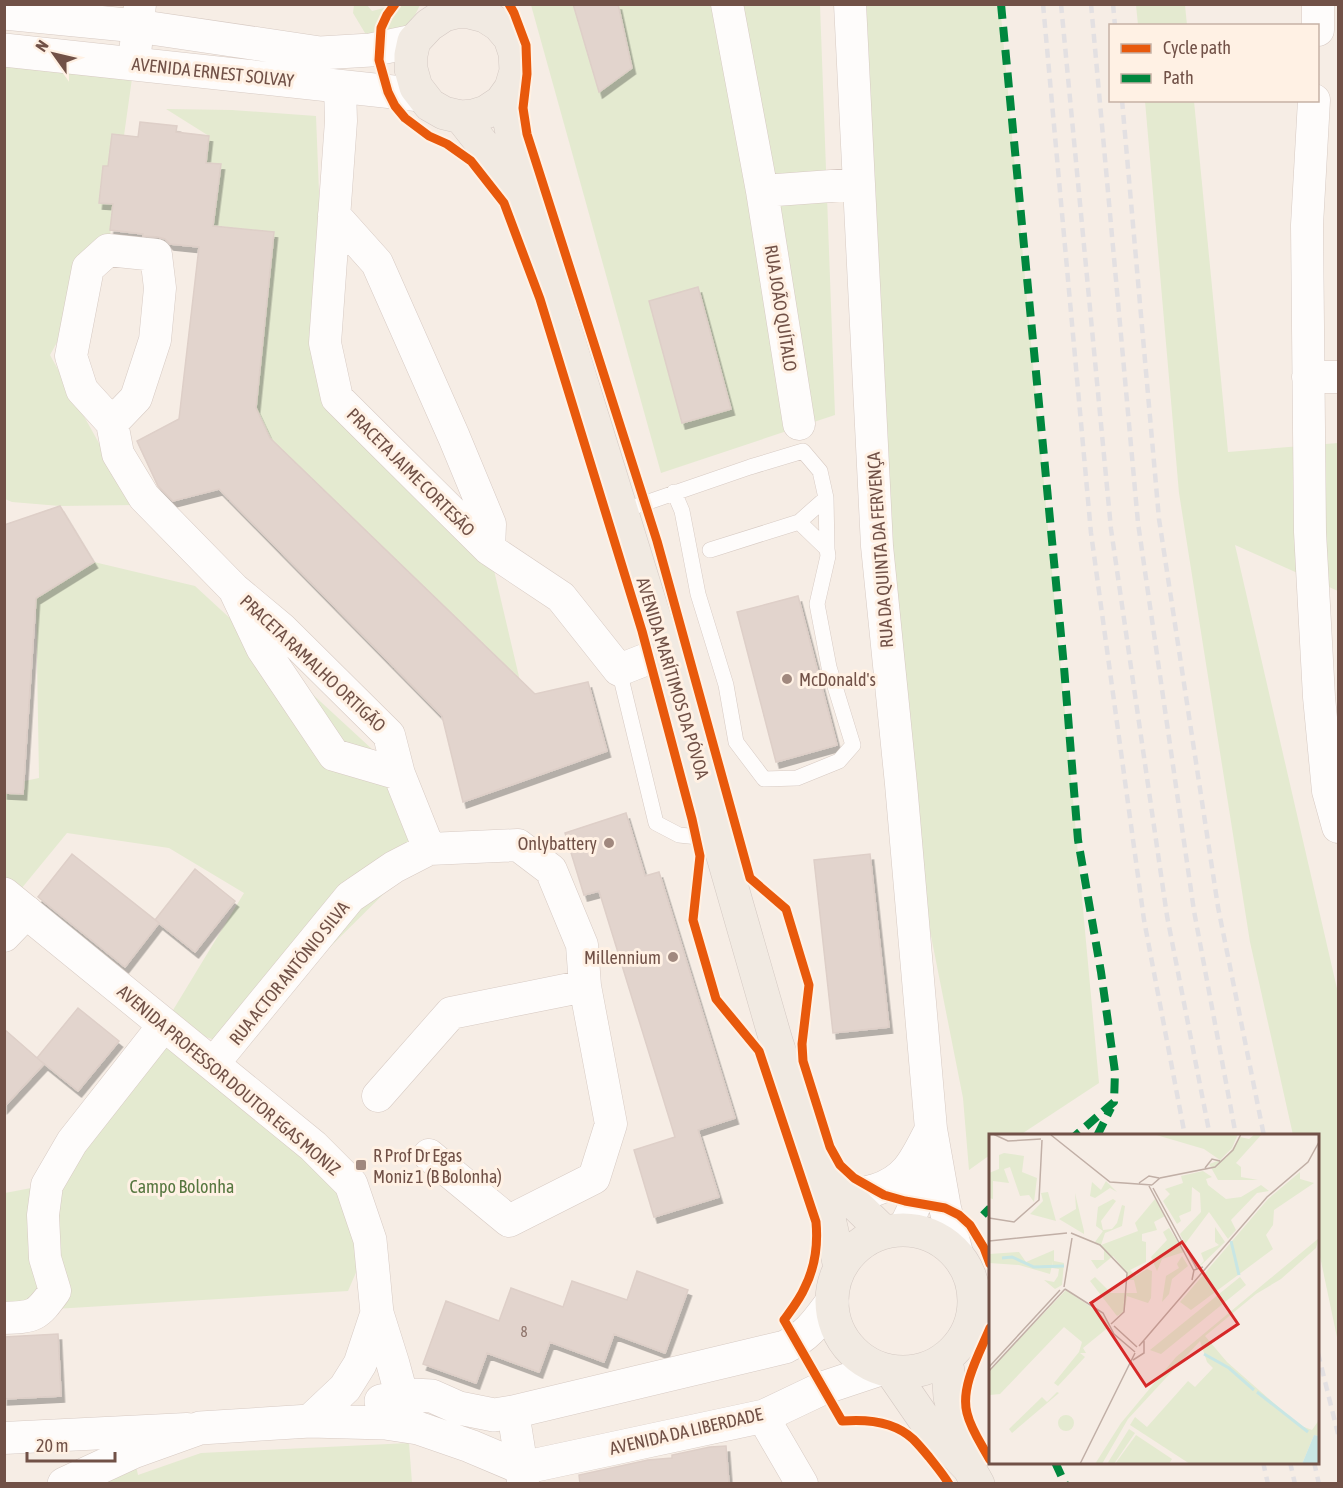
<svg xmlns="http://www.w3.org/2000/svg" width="1343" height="1488" viewBox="0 0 1343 1488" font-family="'Asap Condensed',sans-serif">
<defs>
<filter id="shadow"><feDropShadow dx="3.5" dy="6" stdDeviation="0" flood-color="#0004"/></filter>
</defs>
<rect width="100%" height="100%" fill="#f6ede5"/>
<path fill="#e4ead0" d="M354 5H367L372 11 396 5H420L415 15 396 37 368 38 353 13Z
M531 5H820L835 415 661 473Z
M850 5H1000L1099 1083 1020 1135 990 1136V1155L969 1170 963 1098 901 784Z
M1136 5H1185L1187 25H1138Z
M4 50 134 64 108 250 50 355 110 463 136 505 60 506 12 502 5 499Z
M1145 101H1194L1228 452 1338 443V591L1235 545 1338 993V1342L1318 1247V1136L1293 1135 1250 942 1179 493Z
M166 109 232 110 316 116 325 343 336 398 489 549 520 681 270 438 256 408 274 232 208 225 216 199 221 165 206 163 209 136Z
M94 562 195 586 399 774 429 849 231 1045 167 1025 313 1146 370 1240 348 1291 5 1312V1193L47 1185 164 1025 244 893 169 848 67 833 12 900 5 896V785L39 778 36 598Z
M409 1443 412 1483 64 1484 133 1452 138 1475 201 1453Z"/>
<path fill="#e2d4cd" stroke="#decfc8" stroke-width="1.5" filter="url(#shadow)" d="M573 4H618L632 68 599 92Z
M140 122 177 126 176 132 209 136 206 163 221 164 213 226 274 232 256 408 270 438 535 694 588 682 607 751 463 802 442 716 219 489 173 501 158 486 137 441 179 419 199 247 170 244 165 239 158 237 143 236V234L110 230 113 204 99 203 103 166H108L112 134 138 137Z
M698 287 731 409 682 423 649 301Z
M60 506 94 562 36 598 23 794 4 793V525Z
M798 596 837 745 776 762 737 612Z
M626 813 645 876 659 872 735 1118 698 1130 719 1197 654 1217 634 1150 675 1137 599 891 584 895 565 833Z
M72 854 159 923 125 967 38 897Z
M870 854 889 1027 833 1033 814 860Z
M195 869 235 901 195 952 155 920Z
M78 1008 119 1041 78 1091 37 1058Z
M4 1029 44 1064 4 1107Z
M637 1271 688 1290 665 1353 614 1334 604 1362 550 1342 539 1372 487 1353 476 1383 423 1364 446 1301 499 1321 511 1288 563 1307 572 1281 627 1300Z
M58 1334 61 1396 4 1399V1337Z
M726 1446 729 1484H580L579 1475 648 1460 672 1458V1455L710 1447Z"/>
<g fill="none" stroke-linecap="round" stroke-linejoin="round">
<g stroke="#d7cac3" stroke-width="16">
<path id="service" d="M674 492 682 511 698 594 726 685 736 742 764 779 797 778 839 761 853 745 829 667 817 604 828 556 827 549 799 522
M622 511 750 467 803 451 820 471 826 498 827 549
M710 550 799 522 826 498
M619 670 656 823 679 835 718 839"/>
</g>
<g stroke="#d7cac3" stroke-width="33">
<path id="minor" d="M727 4 762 191 799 424
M850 4 877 546 901 784 931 1129 945 1208 957 1253
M1318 30V4
M134 64 140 4
M1314 100 1307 225 1310 532 1319 697 1328 791 1338 827
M762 191 859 184
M334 215 377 263 454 437 490 524 489 549 337 398 325 343 341 121 340 87
M1308 377H1338
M112 423 82 390 71 356 88 268 108 250 156 255 160 288 155 340 136 398 112 423 118 454 144 497 234 589
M489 549 561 597 619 670 665 652
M399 774 334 755 262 648 234 589 282 629 389 735 399 774 429 849
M4 936 27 912
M213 1064 350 897 394 867 429 849 518 845 551 870 582 945 585 986 611 1124 594 1178 509 1221 429 1155
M378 1096 451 1013 585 986
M847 1196C856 1194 866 1193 875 1190 908 1180 916 1158 931 1129
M903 1229C918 1204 924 1180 928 1151
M4 1318C35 1317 37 1316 55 1291L45 1258 43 1215 47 1185 72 1142 164 1025
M513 1412 522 1468 523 1484
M764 1416 770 1429 802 1484
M4 1438 187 1429"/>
</g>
<g stroke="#d7cac3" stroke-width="34">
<path id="tertiary" d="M4 13 137 26 320 53 371 50 414 41
M4 50 421 95
M4 894 313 1146 351 1184 370 1240 377 1313 393 1364 402 1397 385 1423
M381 1401 412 1395 432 1396 459 1408 494 1415 513 1412 785 1347C809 1335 817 1322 832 1302
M310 1421 345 1388 360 1364 377 1313
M64 1484 133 1452 200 1428 310 1421 385 1423 418 1428 470 1446 522 1468 764 1416 823 1388 880 1369"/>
</g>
<g stroke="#d4c9c3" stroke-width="34">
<path id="primary" d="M511 88 501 102 486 112 473 116 461 117 444 113 430 105 416 87 411 69V55L414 41 429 25 444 15 456 12H469L485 16 499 25 510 38 515 53 516 71 511 88 508 112 524 196 665 652 711 805 718 839 776 1041 816 1161 840 1267
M461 117 521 193
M818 1162 847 1196 884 1232
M832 1301a71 71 0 1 1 142 0a71 71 0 1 1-142 0Z
M945 1358 948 1371 950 1397 968 1464
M891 1371 931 1429 969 1468 978 1484"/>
</g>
<use href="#service" stroke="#fefcfb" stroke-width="15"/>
<use href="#minor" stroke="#fefcfb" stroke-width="32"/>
<use href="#tertiary" stroke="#fefcfb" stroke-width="33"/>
<use href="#primary" stroke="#f1eae2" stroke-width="33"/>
<path stroke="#e3e0e2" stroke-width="4.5" stroke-dasharray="9 6" stroke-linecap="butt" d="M1043 4 1091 533 1144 920 1185 1136
M1061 4 1111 529 1167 916 1210 1136
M1091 4 1138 523 1194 911 1236 1136
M1113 4 1115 26
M1122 100 1159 519 1218 907 1264 1136
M1318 1353 1338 1434
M1263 1462 1268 1484
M1290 1462 1295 1484
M1314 1462 1319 1484"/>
<path stroke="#00873e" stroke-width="8" stroke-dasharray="15 8" stroke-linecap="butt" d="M1001 4 1064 667 1078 840 1101 972 1115 1072 1114 1102 1075 1136
M1097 1136 1111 1108
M983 1215 990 1208
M1055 1462 1065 1484"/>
<g stroke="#fff1e4" stroke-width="13">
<path id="cycleway" d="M395 4 387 15 381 28 379 60 388 92 395 106 405 118 429 136 447 144 471 161 504 203 540 299 642 631 692 819 700 856 693 920 716 999 759 1051 816 1222C818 1244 815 1267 805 1287 800 1299 792 1309 784 1320L842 1421C866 1419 894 1421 913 1439 919 1445 924 1451 929 1457 936 1466 943 1474 949 1484
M509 4 514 13 526 45 527 74 523 108 527 134 657 541 750 878 786 909 809 985 802 1044 803 1061 830 1147 840 1165 854 1178 875 1190 884 1195 905 1201 945 1208 959 1215 970 1225 984 1248 990 1264
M990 1328C980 1352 960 1387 967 1413 971 1430 982 1445 990 1460"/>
</g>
<use href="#cycleway" stroke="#e8590c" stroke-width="9"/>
</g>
<g fill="#a0887e" stroke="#fff1e4" stroke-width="2">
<circle cx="787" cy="679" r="6"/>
<circle cx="609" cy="843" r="6"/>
<circle cx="673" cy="957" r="6"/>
<rect x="355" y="1159" width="12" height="12" rx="3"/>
</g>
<g text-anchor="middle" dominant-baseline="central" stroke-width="6" stroke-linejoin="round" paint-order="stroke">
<g font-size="15" fill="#8f746b">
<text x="524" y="1331">8</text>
</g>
<g font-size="18" fill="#715147" stroke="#fff1e4">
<text transform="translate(213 72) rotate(6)">AVENIDA ERNEST SOLVAY</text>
<text transform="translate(781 308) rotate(81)">RUA JOÃO QUÍTALO</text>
<text transform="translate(411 472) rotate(45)">PRACETA JAIME CORTESÃO</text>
<text transform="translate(880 550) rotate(-94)">RUA DA QUINTA DA FERVENÇA</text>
<text transform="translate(313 663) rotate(43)">PRACETA RAMALHO ORTIGÃO</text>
<text transform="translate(673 678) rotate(73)">AVENIDA MARÍTIMOS DA PÓVOA</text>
<text transform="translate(289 973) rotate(-51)">RUA ACTOR ANTÓNIO SILVA</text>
<text transform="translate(229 1080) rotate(40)">AVENIDA PROFESSOR DOUTOR EGAS MONIZ</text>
<text transform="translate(686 1431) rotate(-13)">AVENIDA DA LIBERDADE</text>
</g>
<g font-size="18" fill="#715147" stroke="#fff1e4" text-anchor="start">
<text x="799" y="679">McDonald's</text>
<text x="597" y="843" text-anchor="end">Onlybattery</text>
<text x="661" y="957" text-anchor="end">Millennium</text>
<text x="373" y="1155">R Prof Dr Egas<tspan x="373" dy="21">Moniz 1 (B Bolonha)</tspan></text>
</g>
<g font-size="18" fill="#577740" stroke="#fff1e4">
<text x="182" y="1186">Campo Bolonha</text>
</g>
</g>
<g transform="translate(989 1134)">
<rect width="330" height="330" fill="#f6ede5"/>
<path d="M164 0H249L243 14 231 26 215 15ZM266 0H273L247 29 252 33V43L269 46H229L220 30 237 24 251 3 260 5ZM15 19 35 22 33 38 48 44 45 68 40 61 31 62 21 33 15 35 20 49 4 47V65L0 64V39L10 35V21ZM214 37 223 43 228 50 223 43 217 45 219 51 237 65 252 63 272 51 280 57 268 59 242 86 247 96 239 105 220 78 196 110 191 100 212 78 211 59 203 53 202 77 190 82 192 87 188 90 174 67 181 60 176 55 194 49 192 42ZM311 38V45L325 49 285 76 284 91 277 101 284 115 202 176 191 168 279 65ZM117 47 128 58 121 54 106 64 101 62 103 48 112 56ZM59 58 67 87 41 80 54 67 52 59ZM86 59 95 97V100L70 85 87 75ZM124 65 127 67 112 87 114 96 123 95 128 89 133 71 136 72 133 92 116 99 112 111 149 97 146 89 166 65 176 82 165 88 168 96 153 100V107L157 108V128L141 136 147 142 158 135 163 137 162 164 159 169 138 162 135 178 128 182 101 147 106 143 122 159H148L145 146H138V139L124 122 108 135 102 126H115V115L106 108 114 97 107 92 109 73ZM226 93 236 108 209 134 207 130 210 132 215 127 212 119 230 111 226 108ZM180 94 195 118 173 125 168 137 162 123 178 106 174 98ZM330 104 327 114 292 145 267 160 216 202 238 228 310 291 323 296 330 286V302L325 301 313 330H201L141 291 146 283 158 293 199 247 206 253 224 234 218 228 211 207 139 285 113 330H106L132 289 187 223ZM65 116V127L75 129 73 151 66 155 55 146 65 148 69 142 70 135 63 134 64 127 61 140 30 131 0 129V120L30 118 37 128ZM193 122 199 132 183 145 180 160 173 168 177 142 190 134 188 130ZM251 143 257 151 172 220 161 216ZM77 156 112 180 121 192 94 214 97 219H91L96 223 69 252 65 249 90 218 93 208 75 193 11 260 1 261 0 237ZM68 258 70 259 23 299 20 295 53 263 58 268ZM69 289a8 8 0 1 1 16 0a8 8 0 1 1-16 0ZM140 295 146 299 125 330H118ZM147 301 183 325 180 330H126Z" fill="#e4ead0"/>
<path d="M325 301 330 302V330H313Z" fill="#c8e6e4"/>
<path fill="none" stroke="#c8e6e4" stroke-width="3" d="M242 107 250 141M13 124 23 123 45 133 75 132M215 220 240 234 265 256M268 258 319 298"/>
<path fill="none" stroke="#c1afa6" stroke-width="1.5" d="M4 0 19 7 52 5M62 1 121 48 163 51M216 34 223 25 231 27M150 49 160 42 170 44M163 51 171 44 226 33 244 16 252 0M160 52 205 137M164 54 208 135M0 84 25 88 50 66 53 6M82 99 111 111 138 139 135 178 122 190M0 107 78 99M203 146 205 136 214 133M75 153 83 104M76 155 114 179 125 200 146 218M125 192 148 213M150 212 278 63 319 28 330 8M144 226 155 219V207M0 233 71 156M0 237 76 155M91 330 146 219"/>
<path fill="#d62828" fill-opacity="0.15" stroke="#d62828" stroke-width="3" d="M193 108 249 190 157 252 102 169Z"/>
<rect width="330" height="330" fill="none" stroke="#715147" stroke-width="3"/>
</g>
<rect width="1343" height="1488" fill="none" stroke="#715147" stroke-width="12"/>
<rect x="1109" y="24" width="210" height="78" fill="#fff1e4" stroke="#c6b1a5" stroke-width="1.5"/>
<rect x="1121" y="44" width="30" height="9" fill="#e8590c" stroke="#c6b1a5" stroke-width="1.5"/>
<text x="1163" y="54" font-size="18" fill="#715147">Cycle path</text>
<rect x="1121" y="74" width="30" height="9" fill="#00873e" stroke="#c6b1a5" stroke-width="1.5"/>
<text x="1163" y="84" font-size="18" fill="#715147">Path</text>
<g transform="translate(54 54) rotate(304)" stroke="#fff1e4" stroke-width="4.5" paint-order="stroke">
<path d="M0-4.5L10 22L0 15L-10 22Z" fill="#715147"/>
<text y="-9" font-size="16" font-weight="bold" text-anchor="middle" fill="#715147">N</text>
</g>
<path d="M27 1452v9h88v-9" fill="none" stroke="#715147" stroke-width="3"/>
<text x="36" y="1452" font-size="18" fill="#715147" stroke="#fff1e4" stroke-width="4.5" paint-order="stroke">20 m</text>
</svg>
